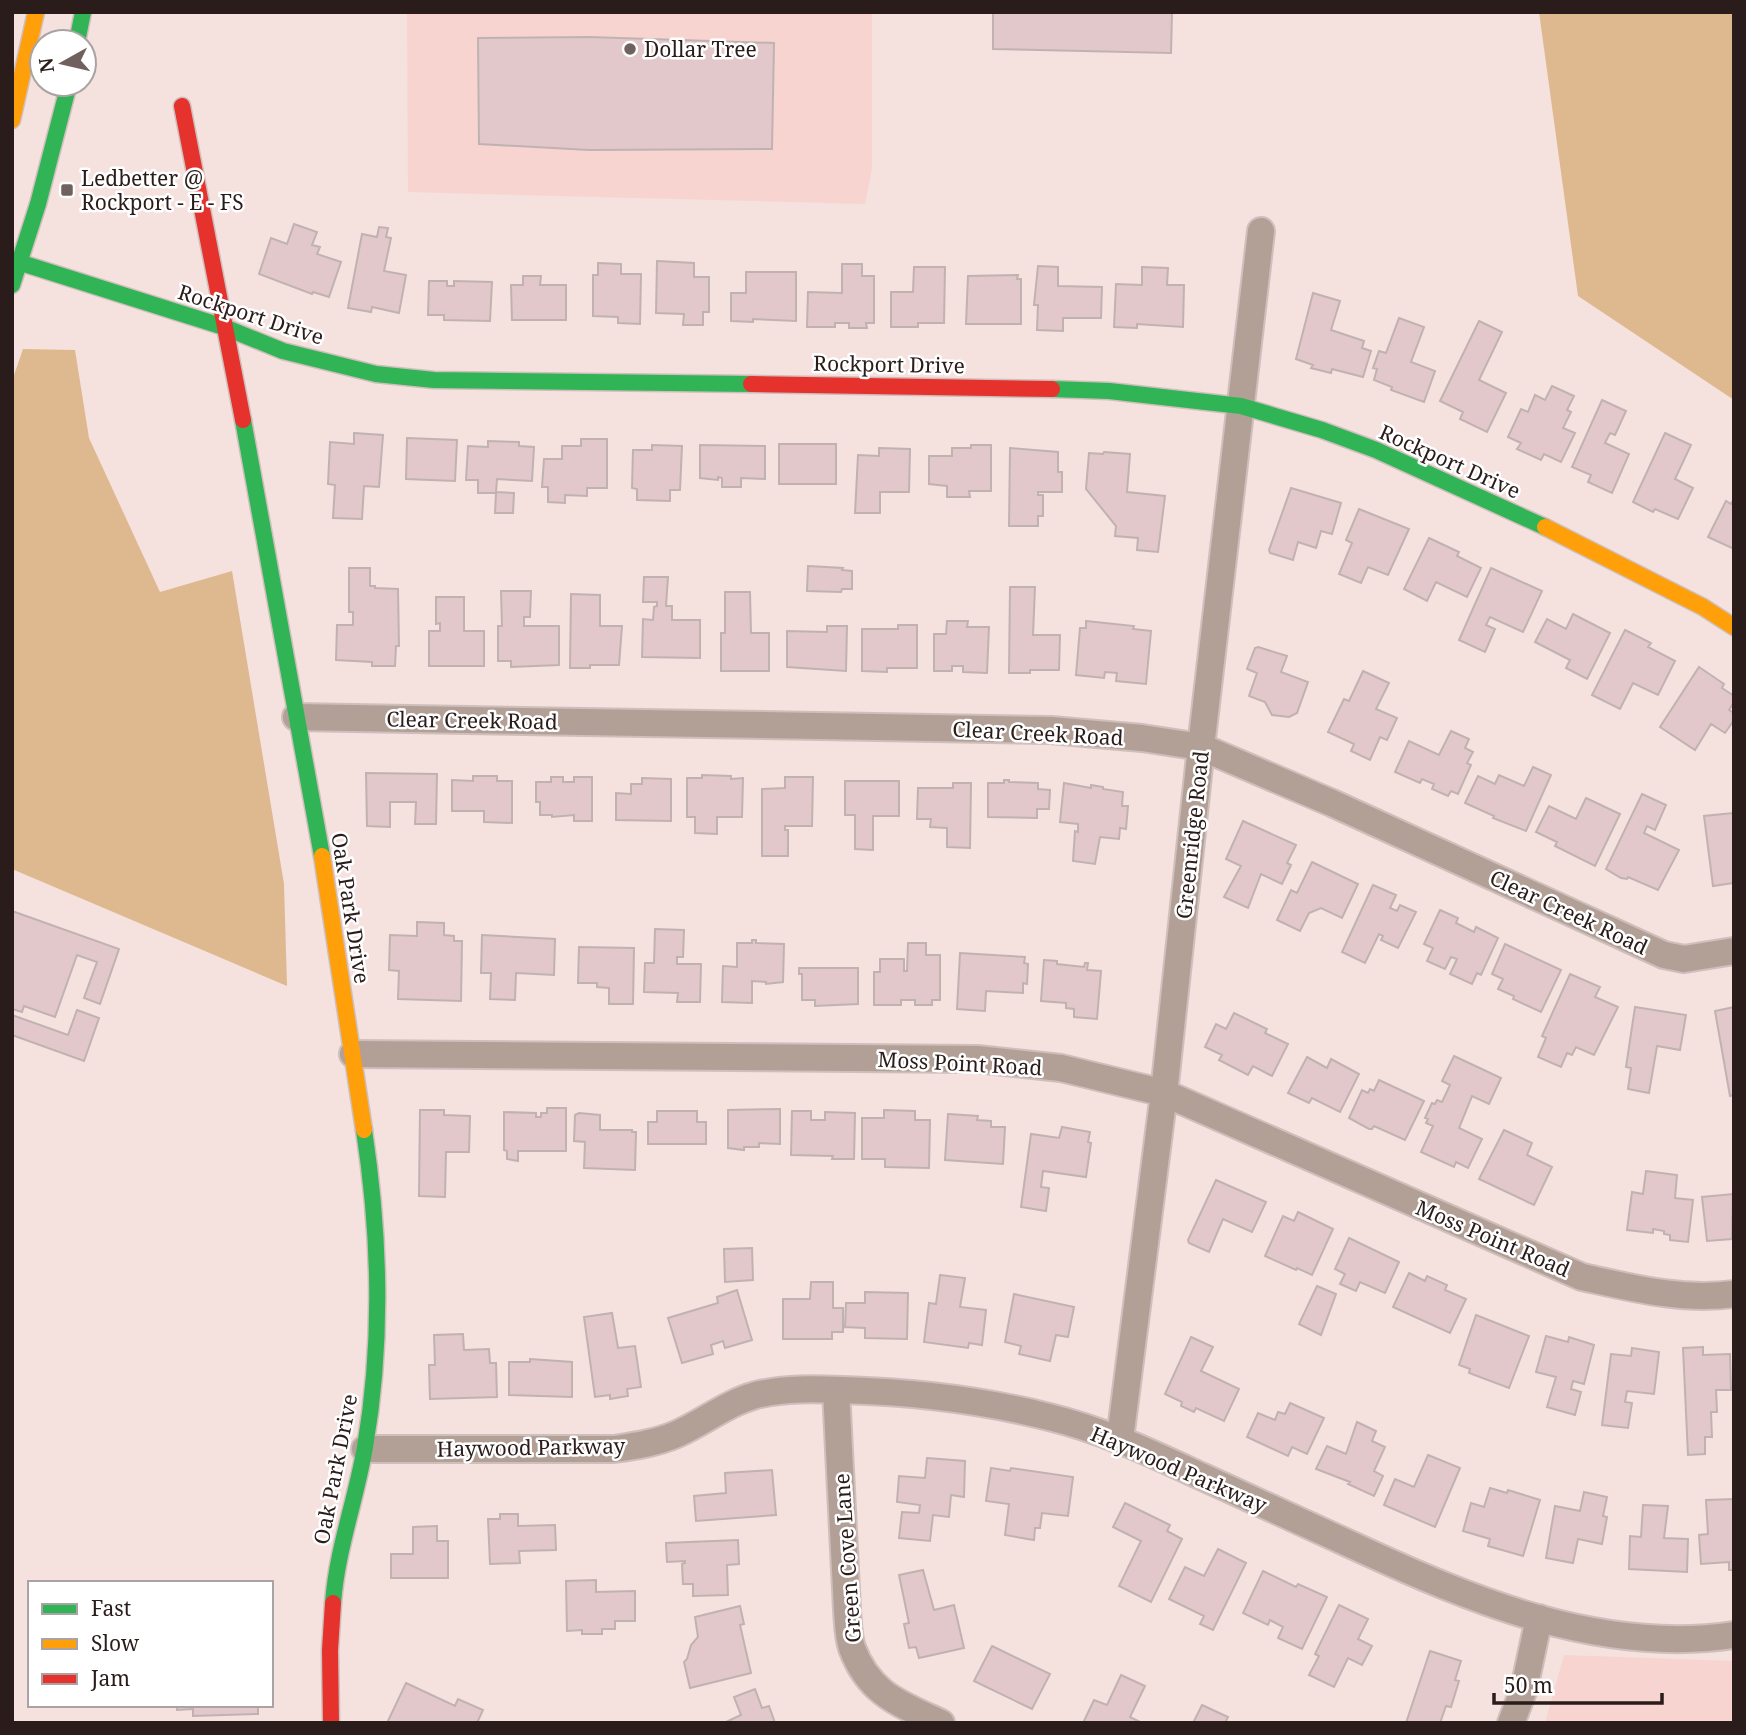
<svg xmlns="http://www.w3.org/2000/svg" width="1746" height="1735" viewBox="0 0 1746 1735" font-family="'Noto Serif',serif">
<rect width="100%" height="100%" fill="#f5e1de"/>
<path fill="#f7d4d0" d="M407 12H872V168L865 204 408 192Z
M1564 1655 1734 1661V1723H1545Z"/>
<path fill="#deb990" d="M1539 12H1734V400L1578 296Z
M23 349 75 350 89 438 160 592 232 571 284 884 287 986 12 869V381Z"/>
<path fill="#e2c8cb" stroke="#c1b2b2" stroke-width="2" d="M993 12H1172L1171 53 993 49Z
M589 37 774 43 772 149 589 150 479 144 478 38Z
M294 224 317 232 312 245 320 247 317 254 341 262 329 297 313 292 312 294 259 274 271 238 287 244Z
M379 227 388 228 386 237 391 238 384 271 406 275 399 313 372 307 371 312 348 308 362 234 377 237Z
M657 261 694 263V277H709V312H703V325H683L684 314 656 313Z
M598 263 621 264V274H641L640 324 618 323V317L593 316V275H598Z
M842 264H862V276H874V323H866L867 328H849V323H835V327H807L808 292 842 293Z
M1038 266 1058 267V286L1102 287 1101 318H1063V331L1037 330 1038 305H1034Z
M914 267H945L944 323H918V327H891V292H913Z
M1142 267 1168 268 1167 285H1184L1183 327 1137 324V328L1114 327 1116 284 1142 285Z
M746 272H796V321L753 319V322L731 321V293H746Z
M1018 275 1017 279H1021V324H966L968 276Z
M523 276H541L540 285H566V320H512L511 285H523Z
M429 281H447V286H454V281L492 282 490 321 444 320V315H428Z
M1313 293 1340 301 1331 330 1364 341 1362 348 1371 351 1363 377 1332 369 1331 373 1311 368 1313 365 1296 359Z
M1399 318 1424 327 1411 362 1435 371 1424 402 1391 390 1392 387 1374 380 1377 369 1373 368 1379 351 1386 353Z
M1479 321 1502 332 1479 380 1506 393 1487 432 1460 419 1463 412 1440 401Z
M1552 386 1574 396 1567 410 1571 412 1563 428 1575 433 1561 462 1544 454 1541 460 1517 449 1521 443 1508 437 1521 409 1528 412 1535 395 1545 400Z
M1602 400 1626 411 1615 435 1610 433 1605 443 1629 454 1612 493 1588 482 1591 475 1572 467Z
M354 433 383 435 379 487 364 486 362 519 333 518 335 485 328 484 330 442 354 444Z
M1665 433 1691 445 1675 479 1693 488 1678 519 1655 509 1653 512 1633 502Z
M407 438 457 440 455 481 406 479Z
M581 439H607V488H587V496L565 495V503L548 502V487H542L544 459H562V446H581Z
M488 441 519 442V446L534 447 532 481 497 479 496 492 514 493 513 513H495L496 493H478V480H466L468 446 488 447Z
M779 444H836V484H779Z
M652 445 682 446 680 490H670V501L637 500V489L632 488 633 450H652Z
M700 445 765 446V479L741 478V487H722V478L718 477V480L700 478Z
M971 445H991V491H969L970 497H947V486L929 484V456H952V448H971Z
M879 448 910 449 909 492H880V513H855L858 455 879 456Z
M1010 448 1058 452V472H1062V492H1038V495H1043V516H1038V526H1009Z
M1104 452 1130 454 1127 492 1165 496 1158 552 1137 550 1138 538 1115 536 1116 526 1086 489 1089 453 1103 454Z
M1291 488 1341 503 1332 534 1321 531 1316 548 1298 542 1293 560 1270 553 1269 550Z
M1734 499V549L1708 537 1726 501 1731 504Z
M1359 509 1409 529 1388 575 1368 567 1361 583 1339 574 1352 543 1346 540Z
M1429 538 1459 552 1457 556 1481 568 1467 597 1436 582 1427 601 1404 589Z
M808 566 843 568 842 570 852 571V589H842L841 592 807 591Z
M349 568H370V586H375V588L398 589 399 646H396L395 666H372V662L336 660 337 625H353V612H349Z
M1491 568 1542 591 1523 632 1490 617 1486 625 1495 629 1485 652 1459 640Z
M644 577H668L666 606H672V620H700V658L642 657 643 619 653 620 654 607 657 606V602H643Z
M1010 587H1035L1033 635H1060L1059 670H1030V673H1009Z
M501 591H531L530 617H524V626H559V665L511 667V661H498V626H502Z
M725 592H750L751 633H769V671H721V633H725Z
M571 594 600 595V626H622L619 665H590V668H570Z
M436 597H464V631H484V666H429V631H440V623L436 624Z
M1573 614 1610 633 1587 679 1566 668 1570 660 1535 642 1547 619 1566 629Z
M947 621H968L967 627H989L987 673 963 672V666H952V671H934V634H946Z
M1086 621 1134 626 1133 629 1151 631 1146 684 1116 681 1117 673 1105 672 1104 678 1076 675 1080 628H1086Z
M898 625H917V668H887V672L862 671V629H898Z
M827 626H847L846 671 787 667V631L827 632Z
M1625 630 1651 643 1648 647 1675 661 1658 695 1633 683 1620 709 1592 695Z
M1258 647 1287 656 1281 672 1308 682 1297 713 1289 717 1272 715 1265 702 1249 696 1257 673 1247 669 1255 648Z
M1699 667 1724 684 1722 688 1734 696V702L1729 710 1734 713V720L1725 733 1711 724 1695 750 1660 727Z
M1363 671 1389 683 1376 709 1397 718 1387 740 1380 737 1370 760 1351 751 1354 744 1328 732 1344 699 1349 701Z
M1451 731 1469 739 1465 748 1473 752 1467 763 1471 765 1458 794 1451 791 1448 796 1432 789 1434 784 1422 779 1420 783 1395 772 1409 741 1439 755Z
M1533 767 1551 775 1526 831 1493 818 1494 816 1465 803 1478 776 1495 784 1499 775 1524 786Z
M366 773 437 774 436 824H415L416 802H390V827L367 826Z
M702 775 731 776V779L743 778 742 817H717V834L695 833V817H687V778H702Z
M473 776H497V781H512V823L484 822V811H452V780L473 781Z
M551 777H563V782H574V777H592V821H574V815L552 817V815H540V802H536V782H551Z
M785 777H813L812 826H785V830H788V856H762V789L785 788Z
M642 778 671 779V821L616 820V793L631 794V784H642Z
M1004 780H1009V782L1038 783V789L1050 790 1049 809H1037V818L988 817V783H1004Z
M845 781H899V816H873V850L855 849V815H845Z
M953 783H971L970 848 947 847V828L930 827 931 819H917L918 788H953Z
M1064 783 1091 788V785L1103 787V789L1123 792 1122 806H1128L1126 829 1120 828 1119 839 1100 837 1095 864 1073 861 1075 831 1078 832V824L1060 822Z
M1642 794 1666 805 1655 830 1647 826 1644 833 1679 850 1658 890 1628 877 1627 879 1621 878 1606 869Z
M1586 798 1620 814 1595 866 1555 846 1557 842 1536 832 1549 806 1576 819Z
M1733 813 1734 883 1713 886 1704 816Z
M1243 821 1296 845 1287 863 1291 865 1282 884 1261 874 1248 908 1224 897 1241 866 1226 859Z
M1312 862 1358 884 1342 918 1321 908 1309 913 1300 931 1277 920 1291 890 1297 893Z
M1373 885 1396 895 1390 908 1397 911 1400 905 1416 912 1398 948 1381 940 1383 936 1379 934 1365 963 1342 952Z
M1440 910 1458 918 1456 923 1474 932 1476 927 1498 938 1481 975 1477 973 1472 984 1450 974 1457 959 1451 957 1445 969 1427 961 1433 948 1424 944Z
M12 911 119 949 100 1004 84 998 97 962 77 955 55 1017 24 1006 22 1012 12 1009Z
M417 922 444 923V935L454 936V941H462L461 1001 398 999 399 971 389 970 390 935 417 936Z
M655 929 684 930 683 957H677V964H701L700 1002H677L678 993 644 992 645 963H654Z
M482 935 555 939 554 975 516 973 515 1000 490 999 491 973H481Z
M752 940H756V943L784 944 783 982 766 984V982L752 981V1003L722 1002 723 966 737 967V943H752Z
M908 943H926V955H940V1000H932V1005H915V1000H901V1005H874V972H880V959H904V971H907Z
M1505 944 1561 970 1541 1012 1513 999 1514 996 1498 989 1503 979 1492 974Z
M579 947 634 948 633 1004H609V988L597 987V983H578Z
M960 953 1025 957 1024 963 1028 964 1027 984 1023 983V993L986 991 985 1011 957 1009Z
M1044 960 1057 961V964L1084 967 1085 963H1088L1087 970 1101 971 1097 1019 1074 1017V1009L1066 1008V1003L1041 1001Z
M799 968H858V1004L815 1006V1000H802V974H799Z
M1570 974 1600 987 1595 997 1618 1007 1594 1055 1576 1047 1572 1055 1567 1053 1561 1067 1538 1057 1546 1038 1542 1036Z
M1635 1007 1686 1015 1680 1050 1657 1046 1649 1093 1628 1089 1631 1068 1626 1067Z
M1734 1007V1095L1730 1096 1715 1011Z
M77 1010 99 1018 84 1061 12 1035V1015L68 1035Z
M1234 1013 1267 1029 1265 1033 1288 1044 1272 1076 1253 1066 1248 1075 1219 1060 1222 1055 1205 1047 1216 1024 1226 1029Z
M1454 1056 1501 1078 1489 1104 1472 1096 1459 1128 1482 1139 1468 1168 1456 1162 1454 1167 1421 1152 1433 1126 1426 1123 1428 1119 1425 1118 1432 1103 1435 1104 1437 1100 1442 1102 1450 1085 1442 1081Z
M1307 1057 1327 1068 1331 1059 1359 1074 1340 1112 1312 1098 1309 1103 1288 1093Z
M1379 1080 1424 1101 1405 1140 1374 1126 1372 1129H1369L1349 1118 1362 1090 1368 1093 1370 1089 1374 1091Z
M547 1108H566V1151H518V1161L507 1159V1151L504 1150V1112L536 1113V1117H541V1113H547Z
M780 1109V1144L759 1143V1147H744V1150L728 1148V1110Z
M420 1110H444V1115L470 1116 469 1152H446L445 1197 419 1196Z
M884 1110 915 1111V1120H930L929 1168 885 1167V1159H862V1118H884Z
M657 1111H697V1122H706V1144H648V1122H657Z
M792 1111H811V1120H825V1112L855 1113 854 1159H832L833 1156 791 1155Z
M579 1113 600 1115V1130H632V1132H636L635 1170 584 1168 585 1142 574 1141 575 1115Z
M948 1114 978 1116 977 1120 991 1121V1127H1005L1003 1164 945 1160Z
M1062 1127 1090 1132 1088 1142 1091 1143 1086 1177 1043 1171 1041 1187 1049 1188 1046 1211 1021 1207 1031 1134 1059 1138Z
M1504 1130 1532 1143 1527 1155 1552 1167 1534 1205 1479 1179Z
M1646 1171 1677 1175 1675 1198 1693 1200 1688 1242 1670 1240V1235L1664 1234V1231L1653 1229V1233L1627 1230 1632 1192 1643 1194Z
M1216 1180 1266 1202 1252 1232 1223 1219 1209 1252 1189 1243 1188 1240Z
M1733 1194 1732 1239 1707 1241 1702 1197Z
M1298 1212 1333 1229 1312 1275 1297 1268 1296 1270 1265 1256 1283 1216 1294 1221Z
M1349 1238 1399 1262 1385 1293 1360 1282 1356 1291 1340 1284 1345 1274 1335 1269Z
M752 1248 753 1280 725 1282 724 1249Z
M1409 1273 1425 1281 1427 1276 1447 1285 1445 1290 1466 1299 1450 1333 1393 1307Z
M940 1275 965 1278 960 1307 986 1310 982 1345 969 1343 968 1348 924 1342 929 1303 936 1304Z
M811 1282H833V1308H843V1332H832V1339H783V1299H810Z
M1317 1286 1336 1294 1321 1335 1299 1324Z
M737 1290 752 1340 725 1348 723 1341 711 1345 713 1354 682 1363 668 1318 718 1303 717 1297Z
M865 1292 908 1293 907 1339 865 1338V1328L845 1327 846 1303H865Z
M1014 1294 1074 1307 1068 1337 1056 1335 1050 1361 1019 1354 1021 1346 1005 1342Z
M612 1313 618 1348 635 1346 641 1387 627 1389 628 1396 610 1399V1395L595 1397 584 1317Z
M1476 1315 1529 1336 1509 1388 1469 1373 1470 1369 1459 1365Z
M463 1334 464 1350 489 1349 490 1363H496L497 1397 430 1399 429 1365H435L434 1335Z
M1546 1336 1568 1342 1569 1337 1594 1345 1584 1384 1573 1381 1571 1389 1581 1392 1575 1415 1547 1407 1556 1377 1536 1372Z
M1191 1337 1213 1347 1201 1371 1239 1389 1224 1421 1196 1408 1194 1412 1181 1406 1182 1402 1165 1394Z
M1703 1347V1355L1730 1354 1731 1390H1716L1717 1412H1711L1712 1437H1705V1454L1688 1455 1683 1348Z
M1632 1348 1659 1352 1654 1394 1627 1391 1625 1402 1632 1403 1628 1428 1602 1425 1611 1354 1631 1356Z
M530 1359 572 1362V1397L509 1395V1362H530Z
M1290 1403 1324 1418 1307 1454 1292 1447 1288 1456 1247 1437 1258 1413 1275 1420 1278 1412 1285 1414Z
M1357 1422 1376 1431 1372 1441 1385 1447 1374 1471 1383 1476 1374 1496 1348 1484 1350 1482 1316 1469 1327 1446 1346 1454Z
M1428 1455 1460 1468 1435 1527 1384 1505 1395 1479 1414 1487Z
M927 1458 965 1461 964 1497 951 1495 949 1517 933 1515 930 1541 899 1538 902 1512 919 1513 920 1505 897 1502 899 1476 925 1478Z
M991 1468 1010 1471 1011 1468 1073 1477 1068 1516 1042 1513 1040 1528H1035L1034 1540 1005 1535 1009 1504 986 1501Z
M772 1470 776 1515 696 1521 694 1496 726 1493 725 1473Z
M1490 1488 1507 1493 1508 1490 1540 1500 1523 1556 1488 1546 1490 1539 1463 1531 1471 1503 1484 1507Z
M1584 1492 1607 1497 1603 1516 1607 1517 1602 1544 1578 1539 1573 1563 1546 1558 1555 1506 1580 1511Z
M1734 1499V1570H1729V1562L1701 1564 1699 1535 1708 1534 1706 1500Z
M1125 1503 1170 1525 1167 1531 1182 1539 1151 1602 1119 1586 1141 1541 1113 1527Z
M1643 1505 1668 1506 1664 1538 1688 1539 1687 1572 1629 1569 1630 1536 1641 1537Z
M500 1514H518V1526L555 1525 556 1550 519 1551 520 1563 490 1564 488 1519H500Z
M437 1526V1541H448V1578H391V1554H413V1527Z
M738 1540 739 1564 727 1565 728 1595 693 1596V1584H683L682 1564 685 1563V1561L667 1562 666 1543Z
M1218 1549 1246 1563 1213 1630 1200 1624 1204 1616 1169 1599 1185 1567 1204 1576Z
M923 1570 934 1610 954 1605 964 1648 919 1658 916 1647 909 1648 904 1624 909 1623 899 1575Z
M1263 1571 1296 1587 1298 1584 1327 1597 1302 1649 1278 1638 1283 1627 1270 1620 1268 1625 1243 1613Z
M596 1580V1592L635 1591V1621H615V1629H602V1634H582V1630L567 1631 566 1581Z
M1339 1605 1368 1619 1358 1639 1372 1646 1362 1665 1348 1658 1334 1687 1309 1675 1319 1656 1315 1654Z
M740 1606 744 1624 740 1625 751 1673 690 1688 684 1662 687 1659 691 1645 698 1637 695 1617Z
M992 1646 1050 1674 1032 1709 974 1681Z
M1430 1651 1461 1661 1455 1680 1459 1681 1451 1707 1446 1706 1440 1723H1406Z
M1121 1675 1145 1686 1130 1717 1142 1723H1083L1094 1700 1107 1705Z
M406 1683 455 1706 458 1699 483 1710 477 1723H387Z
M755 1689 762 1708 769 1706 775 1723H724L741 1715 734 1697Z
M177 1705H258V1714L193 1716V1709L177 1710Z
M1202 1705 1228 1717 1225 1723H1193Z"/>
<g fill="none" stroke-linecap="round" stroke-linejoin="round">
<g stroke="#cfbfbc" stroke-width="30">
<path id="street" d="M296 717 1051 730 1142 738 1201 747 1332 803 1664 955 1684 959 1734 951
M353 1054 977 1059 1061 1068 1164 1093 1582 1277C1632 1288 1682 1301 1734 1294
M836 1390 847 1610C848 1622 848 1637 852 1648 869 1694 900 1704 941 1723
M1120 1439 1164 1093 1201 747 1261 231
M365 1449H614C635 1446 656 1443 677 1434 704 1422 727 1403 756 1395 785 1388 815 1389 844 1390 914 1392 982 1400 1049 1417 1103 1430 1153 1454 1203 1477 1253 1500 1303 1523 1354 1546 1471 1600 1601 1655 1734 1635
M1511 1723 1524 1689 1539 1618"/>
</g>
<g stroke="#cfbfbc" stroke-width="19">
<path id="fast" d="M77 42 83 12
M12 260 224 327 283 351 376 374 434 380 751 384
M12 285 38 204 69 84
M1052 389 1109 391 1241 406 1322 430 1376 450 1545 527
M243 420 322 856
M333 1603C337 1549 356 1500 365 1447 383 1342 380 1235 364 1130"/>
</g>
<g stroke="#cfbfbc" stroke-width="19">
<path id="slow" d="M12 120 36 12
M1545 527 1703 607 1734 627
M322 856 364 1130"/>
</g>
<g stroke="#cfbfbc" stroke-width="19">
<path id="jam" d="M182 106 243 420
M751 384 1052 389
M331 1723 330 1650 333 1603"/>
</g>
<use href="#street" stroke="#b2a097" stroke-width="26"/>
<use href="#fast" stroke="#30b455" stroke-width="16"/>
<use href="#slow" stroke="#ff9f0a" stroke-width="16"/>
<use href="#jam" stroke="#e5322d" stroke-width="16"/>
</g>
<g fill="#70615f" stroke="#fff" stroke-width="2.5">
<circle cx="630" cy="49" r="7"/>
<rect x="60" y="183" width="14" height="14" rx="3.5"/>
</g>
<g text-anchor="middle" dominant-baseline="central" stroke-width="5" stroke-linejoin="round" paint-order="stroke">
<g font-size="21" fill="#291c1a" stroke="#fff" text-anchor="start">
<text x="644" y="49">Dollar Tree</text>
<text x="81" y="178">Ledbetter @<tspan x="81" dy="24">Rockport - E - FS</tspan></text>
</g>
<g font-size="21" fill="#291c1a" stroke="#fff">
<text transform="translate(251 314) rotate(18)">Rockport Drive</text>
<text transform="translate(889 364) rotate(1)">Rockport Drive</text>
<text transform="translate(1450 461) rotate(24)">Rockport Drive</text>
<text transform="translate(472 720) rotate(1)">Clear Creek Road</text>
<text transform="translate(1038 733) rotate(3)">Clear Creek Road</text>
<text transform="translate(1192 835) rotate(-84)">Greenridge Road</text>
<text transform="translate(351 908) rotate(81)">Oak Park Drive</text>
<text transform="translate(1569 912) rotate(25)">Clear Creek Road</text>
<text transform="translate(960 1063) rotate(3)">Moss Point Road</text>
<text transform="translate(1493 1238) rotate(23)">Moss Point Road</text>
<text transform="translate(531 1447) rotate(-1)">Haywood Parkway</text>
<text transform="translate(335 1469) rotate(-79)">Oak Park Drive</text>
<text transform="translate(1179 1469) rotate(23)">Haywood Parkway</text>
<text transform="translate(847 1558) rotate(-94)">Green Cove Lane</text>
</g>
</g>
<rect width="1746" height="1735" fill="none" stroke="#291c1a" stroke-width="28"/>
<rect x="28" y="1581" width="245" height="126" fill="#ffffff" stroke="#a9a4a3" stroke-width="2"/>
<rect x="42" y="1604" width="35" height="10" fill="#30b455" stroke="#a9a4a3" stroke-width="2"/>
<text x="91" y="1616" font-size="21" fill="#291c1a">Fast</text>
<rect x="42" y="1639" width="35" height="10" fill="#ff9f0a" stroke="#a9a4a3" stroke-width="2"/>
<text x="91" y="1651" font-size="21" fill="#291c1a">Slow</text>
<rect x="42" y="1674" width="35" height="10" fill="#e5322d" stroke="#a9a4a3" stroke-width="2"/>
<text x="91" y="1686" font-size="21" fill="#291c1a">Jam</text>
<g transform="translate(63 63) rotate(262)"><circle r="33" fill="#ffffff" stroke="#a9a4a3" stroke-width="2"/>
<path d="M0-5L12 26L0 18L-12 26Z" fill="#70615f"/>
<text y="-10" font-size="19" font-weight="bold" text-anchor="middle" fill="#291c1a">N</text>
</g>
<path d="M1494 1693v10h168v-10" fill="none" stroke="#291c1a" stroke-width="3.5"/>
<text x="1504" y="1693" font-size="21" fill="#291c1a" stroke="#ffffff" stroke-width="5" paint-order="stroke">50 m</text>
</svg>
